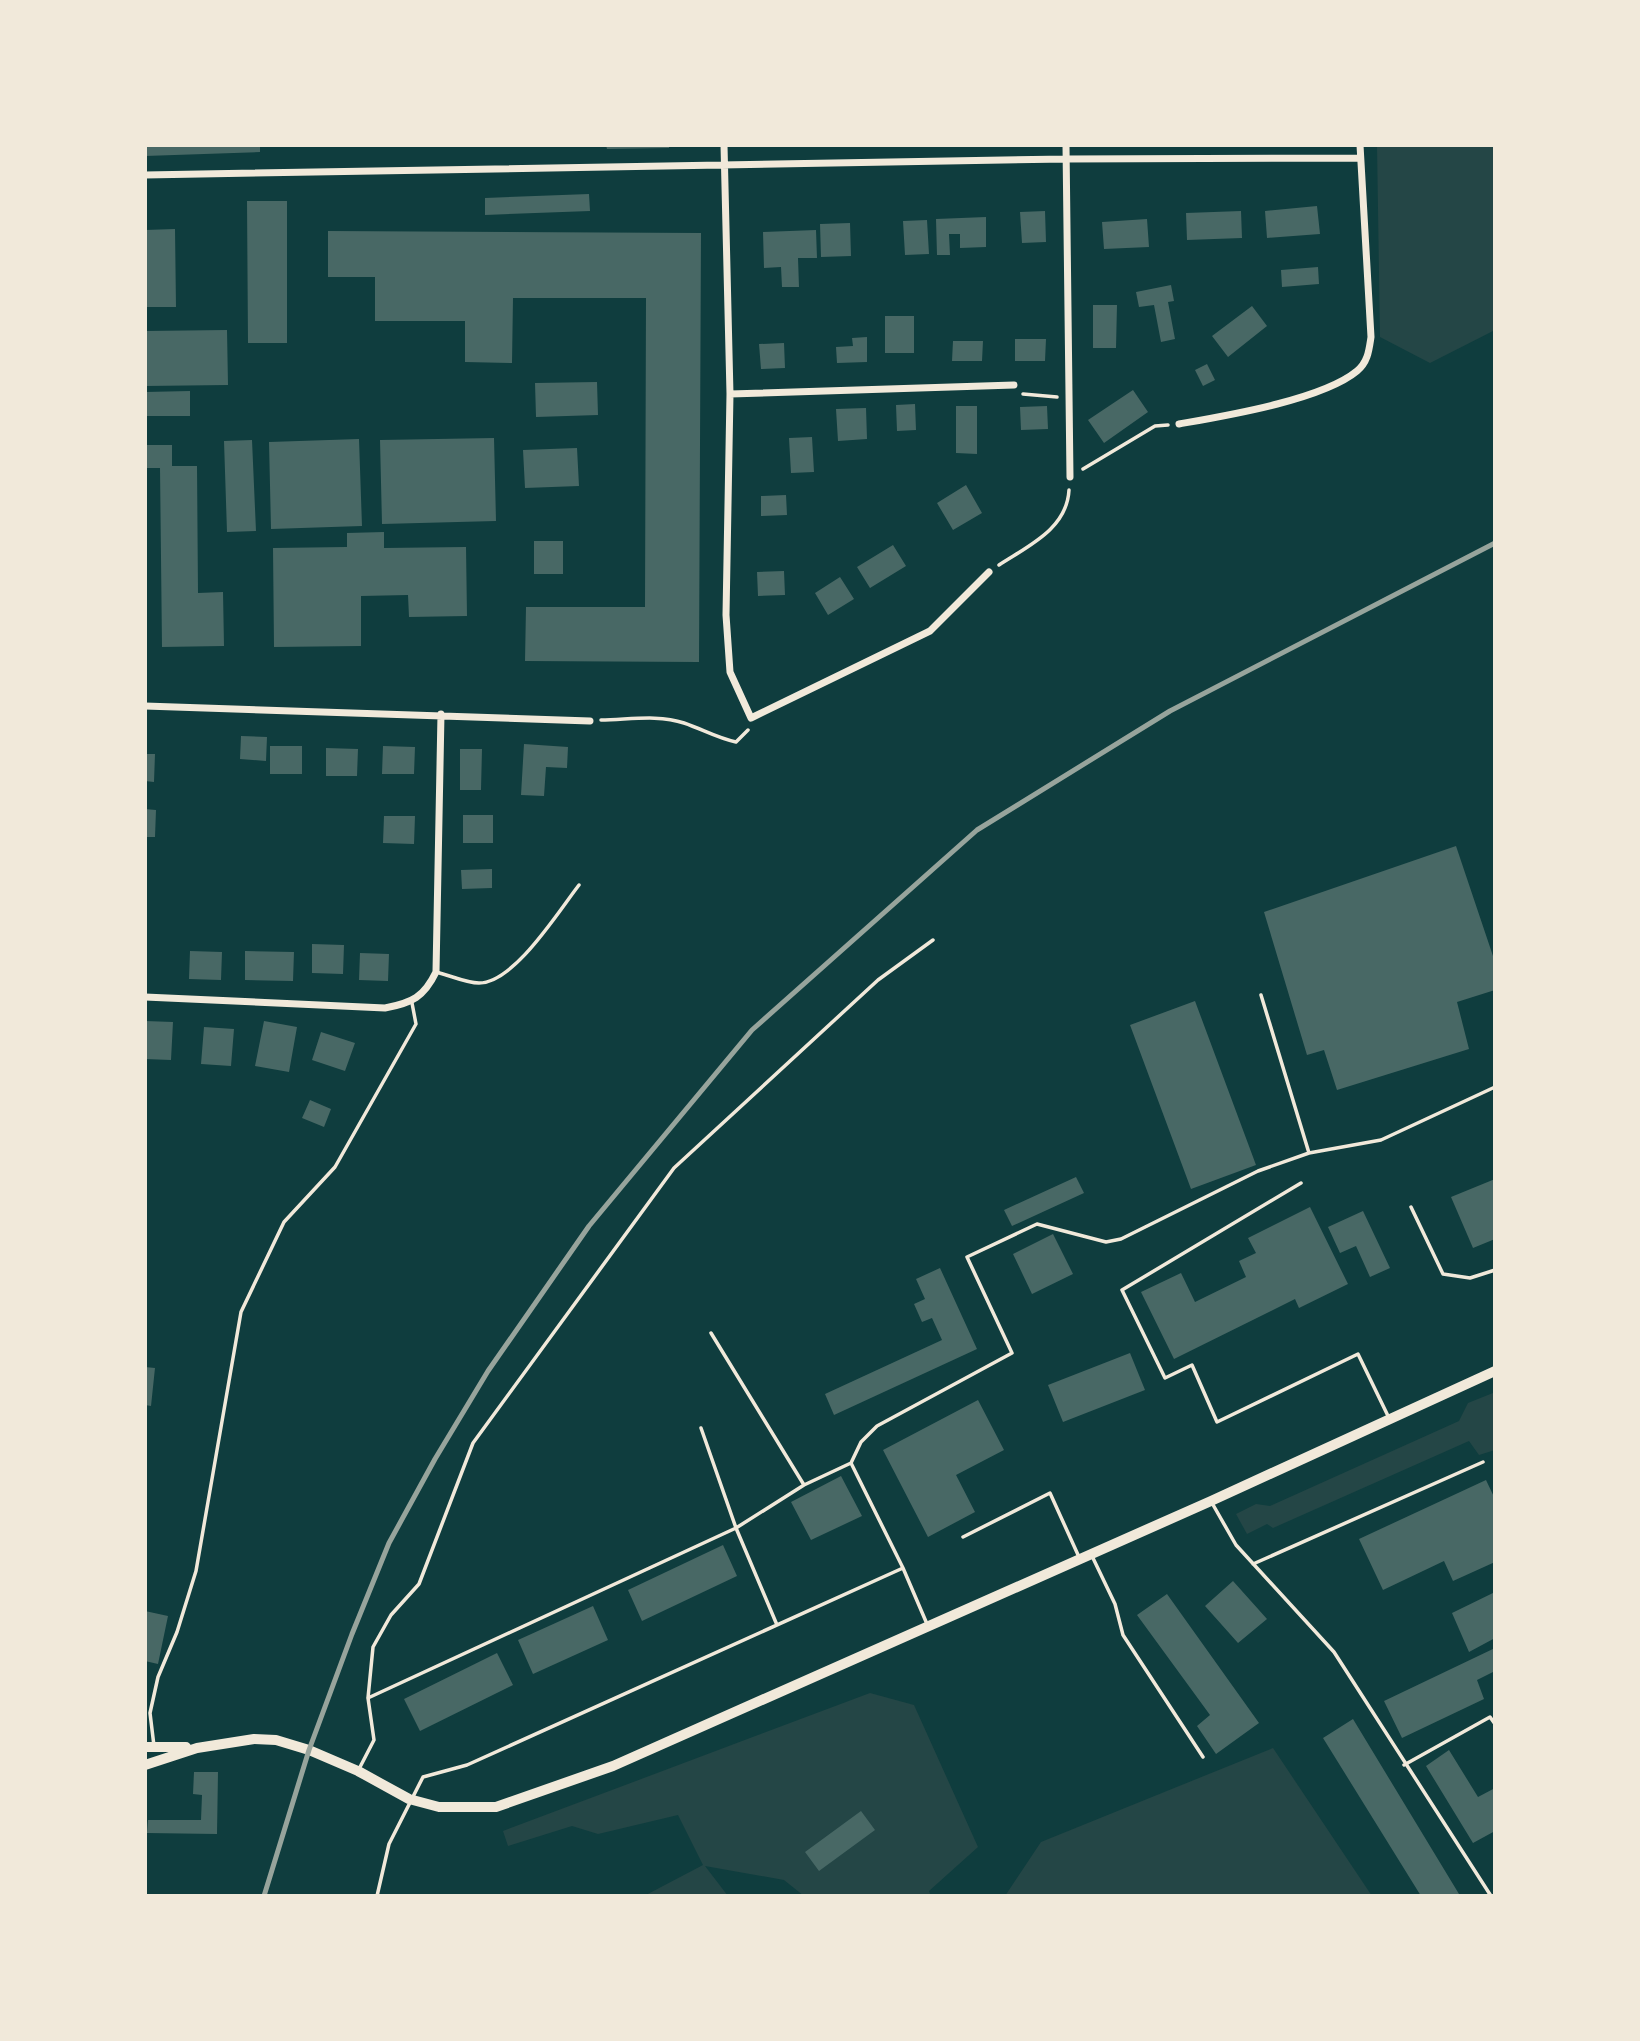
<svg xmlns="http://www.w3.org/2000/svg" width="1640" height="2041" viewBox="0 0 1640 2041" font-family="Bitter,serif">
<rect width="100%" height="100%" fill="#0f3d3e"/>
<path fill="#244646" d="M1377 145H1495V330L1430 363 1380 337Z
M1493 1393 1495 1450 1479 1455 1469 1441 1273 1528 1267 1524 1247 1534 1236 1514 1256 1504 1270 1506 1459 1421 1468 1403Z
M870 1693 914 1705 978 1847 929 1891 931 1896H804L784 1880 705 1866 728 1896H644L703 1865 678 1815 598 1834 572 1826 508 1846 503 1831Z
M1273 1748 1372 1896H1005L1041 1842Z"/>
<path fill="#486865" d="M145 145H260V152L145 156Z
M606 145H669V148L607 149Z
M589 194 590 211 485 215V198Z
M247 201H287V343H248Z
M1317 206 1320 234 1267 238 1265 211Z
M1045 211 1046 242 1022 243 1020 212Z
M1241 211 1242 238 1187 240 1186 213Z
M986 217V247L960 248V234H949L950 255H937L936 219Z
M1147 219 1149 247 1104 249 1102 222Z
M927 220 929 254 905 255 903 221Z
M850 223 851 256 821 257 820 224Z
M175 229 176 307H145V230Z
M816 230 817 258H798L799 287H782L781 267 764 268 763 232Z
M328 231 701 233 699 662 525 661 526 607H645L646 298H513L512 363 465 362V321H375V277H328Z
M1318 267 1319 284 1282 287 1281 270Z
M1171 285 1174 301 1168 302 1175 339 1161 342 1154 305 1139 307 1136 292Z
M1093 305H1117L1116 348H1093Z
M1252 306 1267 326 1228 357 1212 336Z
M885 316H914V353H885Z
M227 330 228 385 145 386V331Z
M867 337V362L837 363 836 347 853 346 852 338Z
M1015 339H1046L1045 361H1015Z
M953 341H983L982 361H952Z
M784 343 785 368 761 369 759 344Z
M1207 364 1215 380 1203 386 1195 370Z
M597 382 598 415 536 417 535 383Z
M1133 390 1148 412 1104 443 1088 420Z
M190 391V416H145V392Z
M915 404 916 430 897 431 896 405Z
M956 406H977V454L956 453Z
M1047 406 1048 429 1021 430 1020 407Z
M866 408 867 439 838 441 836 409Z
M812 437 814 472 791 473 789 438Z
M494 438 496 521 382 524 380 440Z
M359 439 362 526 271 529 269 442Z
M252 440 256 531 227 532 224 441Z
M145 445H172V466H197L198 593 223 592 224 646 162 647 160 468H145Z
M577 448 579 486 525 488 523 450Z
M966 485 982 513 953 530 937 503Z
M786 495 787 515 761 516V496Z
M384 532V548L466 547 467 616 409 617 408 595 361 596V646L274 647 273 548 347 547V533Z
M534 541H563V574H534Z
M893 545 906 566 870 588 857 567Z
M784 571 785 595 758 596 757 572Z
M840 577 854 599 828 615 815 593Z
M241 736 267 737 266 761 240 759Z
M524 744 568 747 567 768 546 767 544 796 521 795Z
M270 746H302V774H270Z
M383 746 415 747 414 774H382Z
M326 748 358 749 357 776H326Z
M460 749H482L481 790H460Z
M145 754H155L154 782 145 781Z
M145 809 156 810 155 837H145Z
M463 815H493V843H463Z
M384 816H415L414 844 383 843Z
M1456 846 1495 962V990L1457 1002 1469 1049 1337 1090 1324 1050 1307 1055 1264 912Z
M492 869V888L462 889 461 870Z
M312 944 344 945 343 974 312 973Z
M190 951 222 952 221 980 189 979Z
M245 951 294 952 293 981 245 980Z
M360 953 389 954 388 981 359 980Z
M1195 1001 1256 1165 1191 1189 1130 1025Z
M145 1021 173 1022 171 1060 145 1059Z
M264 1021 297 1027 289 1072 255 1066Z
M204 1027 234 1029 231 1066 201 1064Z
M321 1032 355 1043 345 1071 312 1060Z
M310 1100 331 1109 324 1127 302 1118Z
M1076 1177 1084 1193 1012 1226 1004 1210Z
M1495 1179V1239L1473 1248 1451 1197Z
M1310 1207 1348 1284 1299 1308 1295 1299 1174 1359 1141 1292 1181 1273 1195 1302 1246 1277 1239 1261 1256 1253 1248 1238Z
M1363 1211 1390 1268 1370 1277 1356 1246 1340 1253 1328 1227Z
M1053 1234 1073 1274 1032 1294 1013 1254Z
M940 1268 977 1349 834 1415 825 1394 942 1340 932 1318 922 1322 914 1304 925 1299 916 1279Z
M1130 1353 1145 1390 1063 1422 1048 1385Z
M145 1367 155 1368 151 1406 145 1405Z
M978 1400 1004 1450 956 1475 975 1512 928 1537 883 1450Z
M841 1476 862 1516 811 1540 791 1502Z
M1486 1480 1495 1499V1562L1453 1581 1444 1561 1383 1590 1359 1539Z
M723 1545 737 1576 642 1621 628 1590Z
M1233 1581 1267 1619 1238 1643 1205 1606Z
M1495 1592V1638L1469 1652 1452 1613Z
M1167 1594 1259 1723 1216 1754 1197 1726 1210 1715 1137 1615Z
M593 1606 608 1640 533 1674 518 1640Z
M145 1611 168 1616 158 1664 145 1661Z
M1495 1648V1671L1477 1680 1484 1699 1402 1738 1384 1701Z
M497 1653 513 1685 420 1731 404 1699Z
M1353 1719 1459 1894 1457 1896H1421L1323 1738Z
M1449 1750 1478 1797 1495 1788V1831L1473 1843 1426 1766Z
M194 1772H218L217 1834 147 1833 148 1820H201L202 1795 193 1794Z
M861 1811 875 1830 819 1871 805 1852Z"/>
<g fill="none" stroke-linecap="round" stroke-linejoin="round">
<path stroke="#f1e9da" stroke-width="3.5" d="M1023 394 1057 397
M1083 469 1155 426 1168 425
M999 565C1028 546 1067 529 1069 490
M601 720C627 720 658 714 684 723 702 729 717 738 736 742L748 730"/>
<path stroke="#f1e9da" stroke-width="3.5" d="M436 972C449 975 466 983 479 983 514 983 558 912 579 885
M1261 995 1309 1153 1381 1140 1495 1087
M1301 1183 1122 1290 1165 1378 1192 1365 1217 1422 1358 1354 1389 1418
M1411 1207 1443 1274 1470 1278 1495 1270
M701 1428 736 1528 777 1625
M851 1463 861 1442 877 1426 1012 1353 967 1257 1037 1224 1106 1242 1121 1239 1258 1171 1309 1153
M804 1485 851 1463 903 1568
M1212 1503 1236 1545 1334 1652 1491 1896
M963 1537 1050 1493 1079 1557
M1092 1556 1115 1604 1123 1635 1203 1757
M1253 1564 1483 1462
M368 1698 736 1528 804 1485 711 1333
M154 1746 150 1713 158 1677 177 1632 196 1571 241 1312 284 1222 335 1167 416 1024 412 1003
M1404 1765 1490 1717 1495 1724
M359 1769 374 1740 368 1698 373 1647 391 1615 419 1584 473 1443 674 1168 878 980 933 940
M377 1896 389 1844 423 1777 467 1765 903 1568 927 1624"/>
<path stroke="#f1e9da" stroke-width="7" d="M724 145 730 394 726 615 730 672 751 718 930 631 989 572
M1066 145 1070 477
M145 175 1066 159 1359 158
M730 394 1014 385
M1179 424C1224 416 1322 400 1357 371 1368 362 1369 350 1371 337L1360 145
M145 706 590 721
M145 997 385 1008C412 1003 424 997 436 972L441 714"/>
<path stroke="#f1e9da" stroke-width="10" d="M145 1747H186
M145 1765 197 1748 254 1739 276 1740 309 1750 358 1771 409 1799 439 1807H496L613 1766 1211 1501 1495 1371"/>
<path stroke="#97a49c" stroke-width="5" d="M264 1896 309 1750 352 1634 389 1543 435 1459 488 1371 589 1226 752 1030 977 830 1170 711 1495 543"/>
</g>
<rect width="1640" height="2041" fill="none" stroke="#f1e9da" stroke-width="294"/>
</svg>
